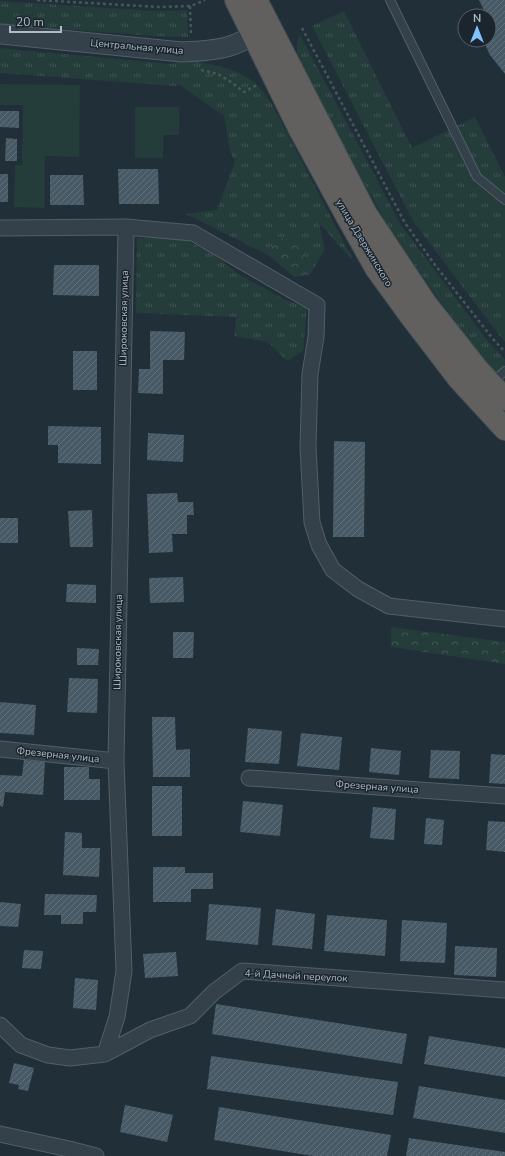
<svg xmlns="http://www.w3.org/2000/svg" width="505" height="1156" viewBox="0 0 505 1156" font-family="'Nunito Sans',sans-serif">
<defs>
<pattern id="grass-tufts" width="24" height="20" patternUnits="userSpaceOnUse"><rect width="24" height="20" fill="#243c3a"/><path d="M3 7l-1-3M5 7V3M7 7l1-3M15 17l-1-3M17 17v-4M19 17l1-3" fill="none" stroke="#415655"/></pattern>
<pattern id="forest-crowns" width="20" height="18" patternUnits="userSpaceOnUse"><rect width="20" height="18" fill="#243c3a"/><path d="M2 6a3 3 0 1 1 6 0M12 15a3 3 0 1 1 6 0" fill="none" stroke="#415655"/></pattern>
<pattern id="building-hatch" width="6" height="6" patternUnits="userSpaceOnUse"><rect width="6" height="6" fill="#485a65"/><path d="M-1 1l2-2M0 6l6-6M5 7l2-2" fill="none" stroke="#60707a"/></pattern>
</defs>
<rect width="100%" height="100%" fill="#212f39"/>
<path fill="url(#grass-tufts)" d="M0 1 156 11 187 10 188 37 153 36 0 24Z
M344 11 412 148 475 117 505 177V342L499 335 413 221 312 26Z
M300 35 401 225 487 340 505 360V384L468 339 437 297 388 226 332 126 297 57V42Z
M0 48 172 64C183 58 191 61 203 63 222 66 242 71 257 85 263 90 267 98 272 104L354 262 319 223 325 249 310 275 301 242 276 237 268 255 186 214 217 210 235 162 230 151 224 116 178 84 176 86 0 73Z
M137 238H182L214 255 240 275 286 300 307 308 303 351 287 361 268 342 234 336 236 317 136 313Z"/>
<path fill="url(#forest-crowns)" d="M276 237 301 242 310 275 294 277 268 255Z
M391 627 505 642V664L391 647Z"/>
<path fill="#243c3a" d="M0 84 80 85 79 157 45 156V208L14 207 15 165H22L23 105H0Z
M135 107H179V135H163V158H135Z"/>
<path fill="url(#building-hatch)" d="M479 0H505V74L490 55 483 40H489V16H487Z
M0 111H19V128L0 127Z
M6 138 17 139V161H5Z
M118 169H158L159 204H119Z
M0 174H8V202H0Z
M50 175H83L84 205H50Z
M54 265H99V296L53 295Z
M150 331 185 332 184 360H163V394L138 393 139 369H150Z
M73 351H97V390H73Z
M48 426 101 427V464L58 463V445H48Z
M148 433 184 435 183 462 147 460Z
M334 441 365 442 364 537H333Z
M177 493 178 502H193L194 515H187V534H172L173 552 149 553 147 494Z
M92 510 93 547H70L68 511Z
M0 518H18V543H0Z
M183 577 184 602 150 603 149 578Z
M67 584 96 585V603L66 602Z
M173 632H194L193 658H173Z
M77 648 99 649 98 665H77Z
M69 678 98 679 97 713 67 712Z
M0 702 36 705 34 735 0 733Z
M152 717H175L176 750 190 749V777H153Z
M248 728 282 731 279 764 245 762Z
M301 733 342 737 339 770 297 766Z
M371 748 401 751 399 775 369 772Z
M431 750 460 751 459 779 429 778Z
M491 754 505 755V784L489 783Z
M24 760 45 762 43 795 5 792 3 807 0 806V775L22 776Z
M64 767H89V779H100V800H64Z
M152 786H182V836H152Z
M243 801 283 805 280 836 240 832Z
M373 807 396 809 394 840 370 838Z
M426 818 444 820 442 845 424 844Z
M488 821 505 822V852L486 850Z
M65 832 82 833V848H100L99 877 63 875Z
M153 867H185V873H213V889H191V902H153Z
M45 894 97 895 96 912H83V924H61V915H44Z
M0 902 21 904 18 927 0 926Z
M209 904 261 908 258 945 206 940Z
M276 909 315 914 312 949 272 945Z
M327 915 387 920 385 956 324 951Z
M402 920 447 923 445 963 400 961Z
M455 946 497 948 496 977 454 975Z
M24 950 43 951 41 969 22 968Z
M176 952 178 976 145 978 143 954Z
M75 978 98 980 96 1010 73 1008Z
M216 1004 407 1034 402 1064 212 1034Z
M429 1036 505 1048V1077L424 1064Z
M211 1056 398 1082 393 1115 207 1089Z
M14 1063 34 1068 28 1091 18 1089 19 1085 9 1083Z
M419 1086 505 1100V1133L413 1118Z
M125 1105 173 1115 167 1142 120 1132Z
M219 1107 391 1135 387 1156H313L214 1140Z
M409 1138 505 1152V1156H406Z"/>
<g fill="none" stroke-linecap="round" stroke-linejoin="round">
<g stroke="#525f67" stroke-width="10">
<path id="service" d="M390 0 477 177 505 200
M491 383 505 371"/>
</g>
<g stroke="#525f67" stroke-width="17">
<path id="minor" d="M0 228 126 227 193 233 317 305 316 337 310 374 308 447 312 522 319 545 333 570 358 589 389 606 505 619
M0 749 116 761
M249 778 505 796
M0 1025 21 1045 48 1055 70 1058 105 1054 150 1030 190 1016 214 992 242 971 505 990
M105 1054 117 1017 124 971 116 761 126 227
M0 1134 69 1149 96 1156"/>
</g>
<g stroke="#525f67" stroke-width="21">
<path id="tertiary" d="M0 34 182 52C198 51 215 51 230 46 243 42 255 35 267 28"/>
</g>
<g stroke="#3f4c54" stroke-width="24">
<path id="trunk" d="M236 0 299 128 348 218 376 268 410 315 459 379 505 429
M256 0 366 214 426 304 478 370 505 399"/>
</g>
<path stroke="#425958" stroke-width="2.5" stroke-dasharray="3 3" stroke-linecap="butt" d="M37 0 159 7 191 6 205 0
M190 6 191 34
M302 28 405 223 435 265 493 339 505 352
M201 70 218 74 231 82 244 92 257 85"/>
<use href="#service" stroke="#34414a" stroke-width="8"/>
<use href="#minor" stroke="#34414a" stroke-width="15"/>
<use href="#tertiary" stroke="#34414a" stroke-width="19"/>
<use href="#trunk" stroke="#61605e" stroke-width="22"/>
</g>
<g text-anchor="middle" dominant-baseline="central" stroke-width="3" stroke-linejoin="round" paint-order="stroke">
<g font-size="10" fill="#afbcc6" stroke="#1a252e">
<text transform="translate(137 47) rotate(5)">Центральная улица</text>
<text transform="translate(364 243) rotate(59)">улица Дзержинского</text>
<text transform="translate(124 318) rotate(-89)">Широковская улица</text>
<text transform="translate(118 642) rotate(-89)">Широковская улица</text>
<text transform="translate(58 755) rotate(6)">Фрезерная улица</text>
<text transform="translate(377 787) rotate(4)">Фрезерная улица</text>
<text transform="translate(296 976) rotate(3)">4-й Дачный переулок</text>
</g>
</g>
<g transform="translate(477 28)"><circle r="19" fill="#1a252e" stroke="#56616b"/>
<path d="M0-3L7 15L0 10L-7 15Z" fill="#80c2fa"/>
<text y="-6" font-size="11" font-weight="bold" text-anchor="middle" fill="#afbcc6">N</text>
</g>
<path d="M10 26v6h51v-6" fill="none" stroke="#afbcc6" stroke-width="2"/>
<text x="16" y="26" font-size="12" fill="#afbcc6" stroke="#1a252e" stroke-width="3" paint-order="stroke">20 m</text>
</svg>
